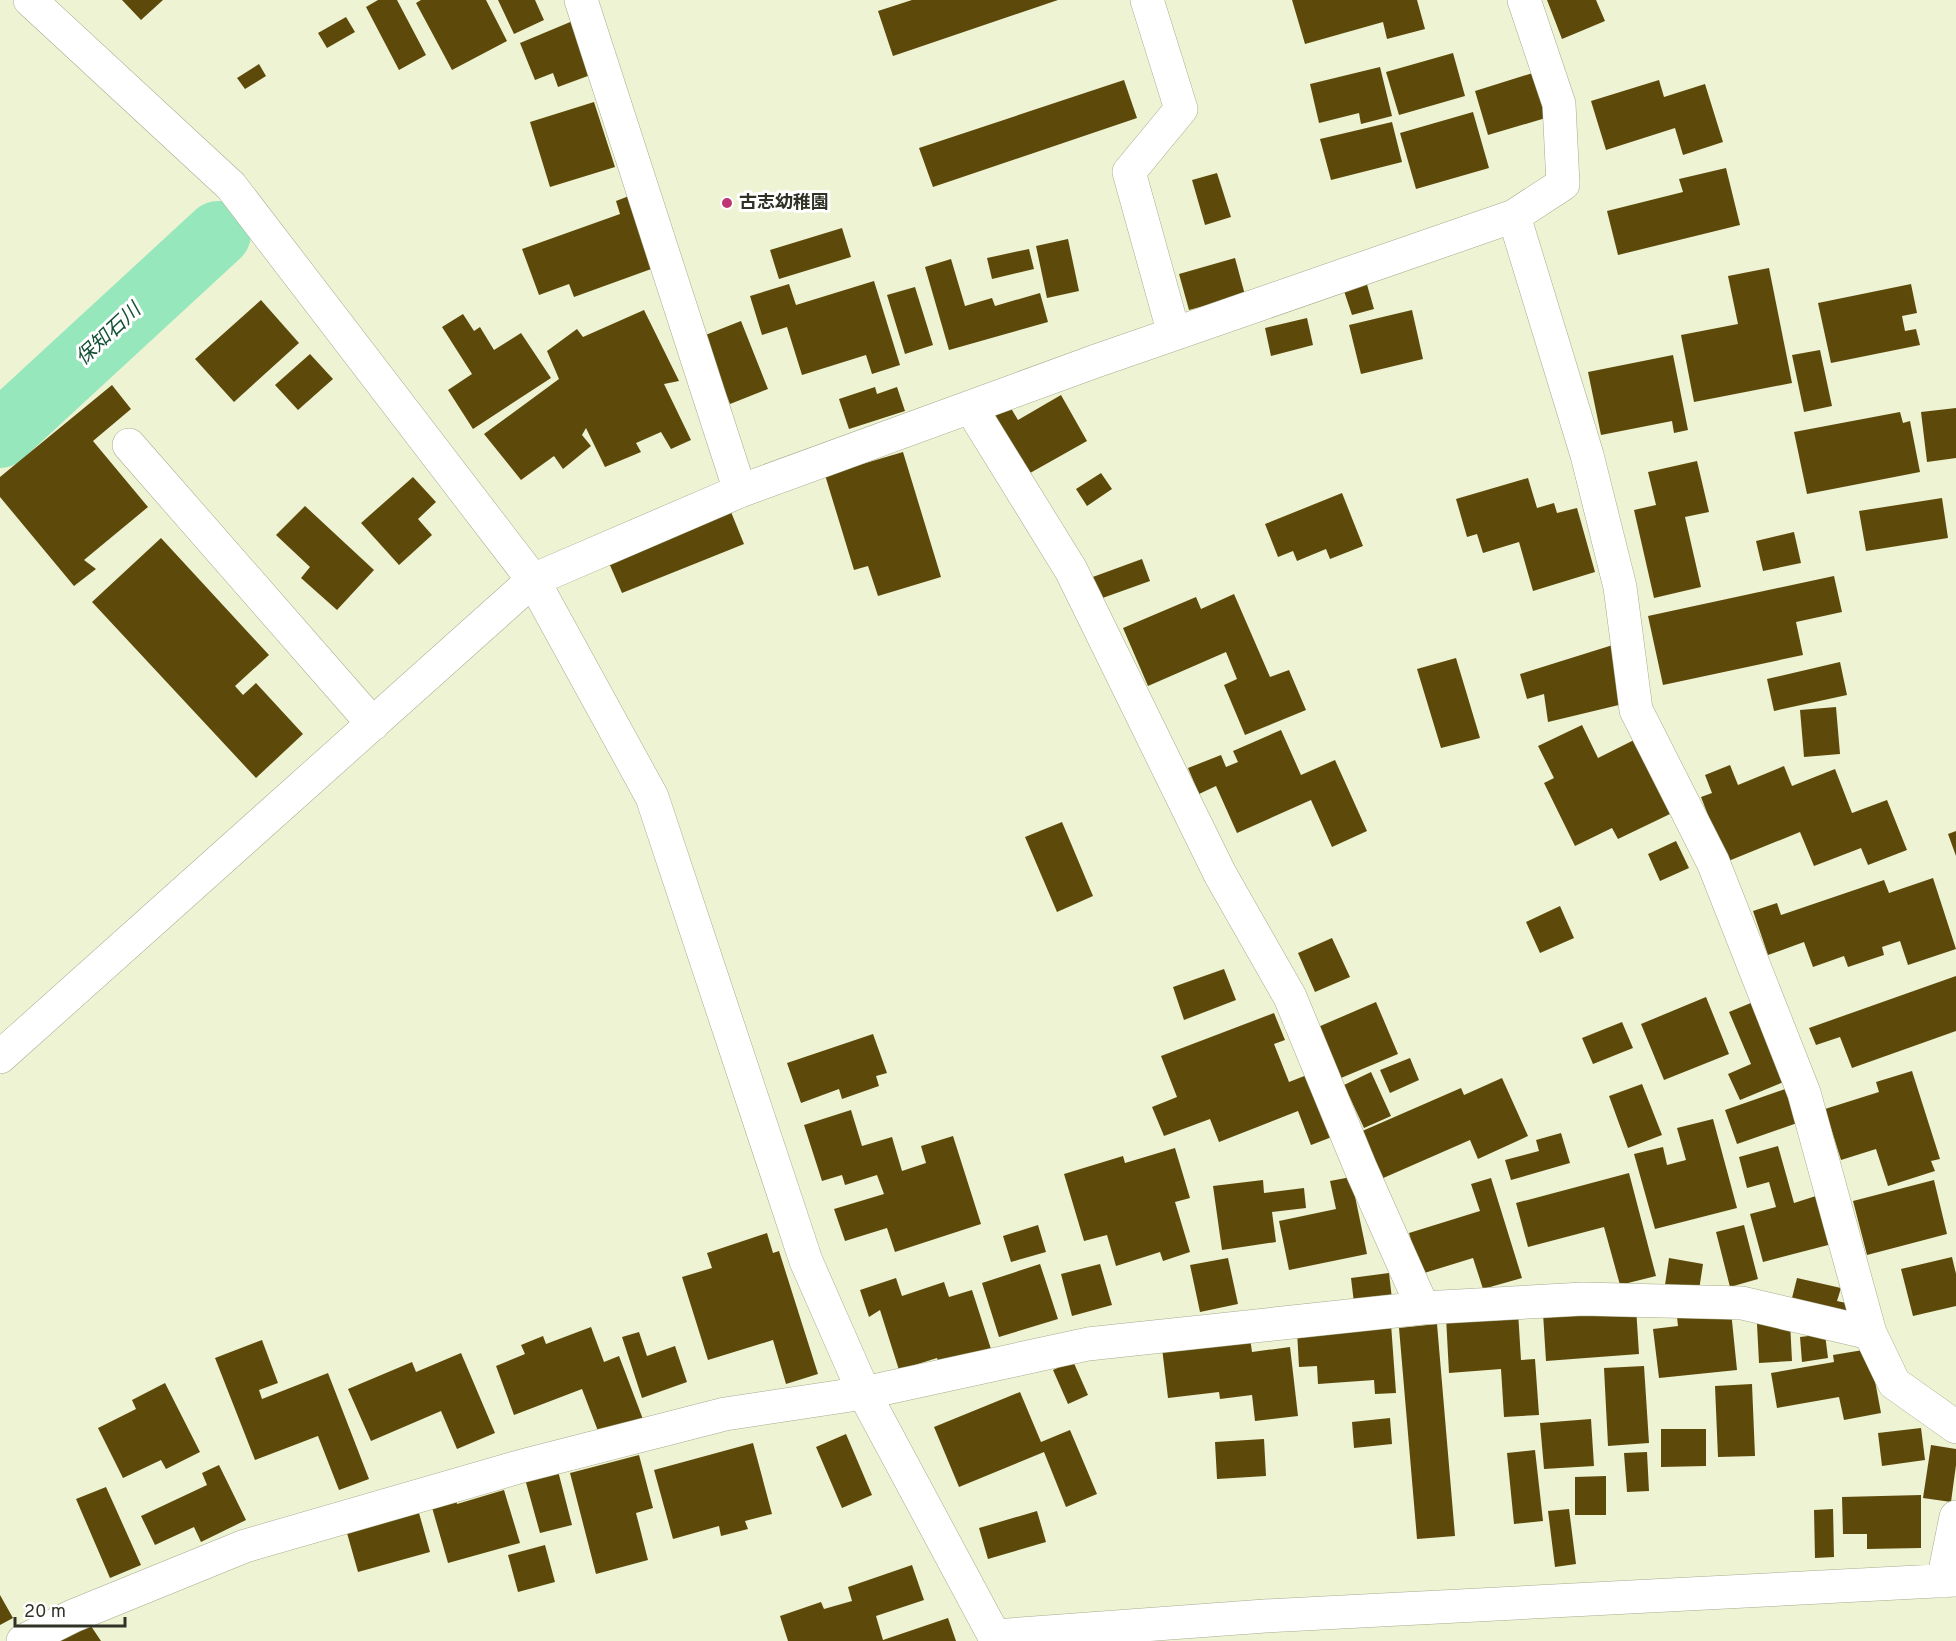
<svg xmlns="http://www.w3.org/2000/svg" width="1956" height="1641" viewBox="0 0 1956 1641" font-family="Overpass,'Noto Sans JP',sans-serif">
<rect width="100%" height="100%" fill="#eef3d4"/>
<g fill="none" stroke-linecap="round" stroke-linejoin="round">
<path stroke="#97e7bd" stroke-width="66" d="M0 435 218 234"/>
</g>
<path fill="#5d4a0a" d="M122 0H163L141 20Z
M378 0H397L426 55 399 70 366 7Z
M421 0H486L507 41 452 70 416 3Z
M498 0H535L544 20 514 34Z
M912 0H1058L893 56 878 11Z
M1292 0H1417L1425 29 1387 39 1383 22 1305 44Z
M1547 0H1596L1605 21 1562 39Z
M346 17 355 32 327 48 318 33Z
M575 20 596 73 558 87 553 73 535 80 520 43Z
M1453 53 1465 96 1399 115 1386 72Z
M259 64 266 76 245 89 237 78Z
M1380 67 1392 116 1361 124 1359 113 1319 123 1310 84Z
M1536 72 1549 117 1488 135 1475 91Z
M1124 80 1137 118 933 187 919 148Z
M1659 80 1664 97 1705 84 1723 142 1683 155 1675 128 1606 150 1591 101Z
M594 102 615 167 550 187 530 122Z
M1473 112 1489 168 1416 189 1400 133Z
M1392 122 1402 162 1331 180 1320 139Z
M1726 168 1740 225 1618 255 1607 211 1683 192 1679 179Z
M1217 173 1231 217 1205 225 1192 180Z
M629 196 654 268 574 297 569 284 539 295 522 249 620 214 616 201Z
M842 228 851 257 779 279 770 250Z
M1068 239 1079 291 1047 298 1036 246Z
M1029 249 1034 269 992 279 987 258Z
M1235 258 1245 295 1189 310 1179 274Z
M951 259 965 306 992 298 995 306 1040 293 1048 322 949 350 925 267Z
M1769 268 1792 383 1694 402 1681 335 1738 324 1728 276Z
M874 281 900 365 872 374 866 355 802 375 787 327 762 335 750 296 789 284 796 305Z
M1366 281 1374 309 1352 315 1343 288Z
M1911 284 1917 313 1902 316 1905 331 1916 329 1920 345 1831 363 1818 303Z
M915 287 933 345 905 354 887 295Z
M261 300 299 343 234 402 195 359Z
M644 310 679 381 664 384 691 440 671 449 661 432 636 443 641 452 605 467 586 428 582 435 591 446 563 469 554 456 521 480 484 434 559 379 547 351 577 329 583 337Z
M1412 310 1423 359 1361 374 1349 325Z
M463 314 474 331 480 327 494 350 521 333 551 378 473 429 448 390 472 374 442 327Z
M1307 318 1313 345 1271 356 1265 328Z
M741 321 768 389 730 404 703 336Z
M1820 350 1832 406 1804 412 1792 355Z
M310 354 333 379 298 410 275 385Z
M1673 355 1688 430 1674 433 1672 421 1601 435 1588 372Z
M112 385 131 409 93 441 148 507 84 560 96 569 74 586 0 497V477Z
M875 387 877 394 897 387 905 411 849 429 839 399Z
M1061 395 1087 441 1023 477 989 418 1009 405 1018 420Z
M1956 408V458L1927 462 1921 412Z
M1900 412 1903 423 1910 421 1920 472 1807 494 1794 432Z
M903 452 941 577 878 596 868 566 854 570 825 475Z
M1697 461 1709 512 1685 517 1701 587 1654 598 1634 510 1656 505 1648 472Z
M1101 473 1112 489 1087 506 1076 489Z
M413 477 436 502 418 519 432 535 399 565 361 523Z
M1528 478 1537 508 1554 503 1557 513 1577 508 1595 572 1533 591 1519 542 1483 553 1477 534 1467 537 1456 499Z
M1342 493 1363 546 1330 559 1326 549 1297 561 1293 551 1278 557 1265 524Z
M1942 498 1948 538 1866 551 1859 511Z
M305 506 374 570 337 610 301 578 310 567 276 535Z
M729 507 744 544 622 593 606 556Z
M1794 532 1801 563 1763 571 1756 541Z
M161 538 269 655 235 686 243 695 256 683 303 734 256 778 92 602Z
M1142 559 1150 581 1097 600 1090 578Z
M1834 576 1842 612 1796 622 1803 655 1663 685 1648 616Z
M1234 594 1270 677 1289 670 1306 710 1245 735 1224 685 1237 679 1226 652 1148 686 1123 628 1196 597 1201 609Z
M1616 644 1623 704 1548 722 1544 694 1527 699 1520 674Z
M1456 658 1480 738 1441 748 1417 669Z
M1840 662 1847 695 1774 711 1767 679Z
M1836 707 1840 754 1804 757 1800 710Z
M1582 725 1598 758 1634 740 1670 814 1618 839 1612 828 1575 846 1544 783 1554 778 1538 746Z
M1281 730 1301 775 1335 760 1367 831 1332 847 1311 800 1237 833 1216 786 1199 794 1188 768 1221 755 1226 767 1238 762 1233 751Z
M1730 765 1738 785 1784 766 1792 786 1835 769 1852 813 1887 800 1907 850 1868 865 1861 848 1814 866 1800 832 1726 862 1701 797 1712 793 1705 775Z
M1062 822 1093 896 1057 912 1025 837Z
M1956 831V856L1948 834Z
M1676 841 1689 868 1660 881 1648 854Z
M1933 878 1956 949 1908 965 1900 941 1882 947 1884 955 1848 967 1844 956 1813 967 1804 942 1768 955 1753 911 1777 903 1781 915 1884 880 1889 893Z
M1560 906 1574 938 1540 953 1526 922Z
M1332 938 1350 977 1315 992 1298 953Z
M1224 969 1236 1000 1184 1020 1173 987Z
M1956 976V1031L1852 1068 1840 1037 1816 1045 1809 1028Z
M1706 997 1729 1054 1664 1080 1641 1024Z
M1758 1000 1791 1079 1740 1100 1728 1074 1751 1064 1729 1012Z
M1376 1002 1398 1054 1341 1078 1318 1027Z
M1274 1013 1285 1040 1274 1044 1289 1082 1312 1073 1337 1135 1311 1145 1298 1111 1219 1142 1210 1119 1164 1136 1152 1107 1177 1097 1161 1056Z
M1622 1022 1633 1048 1593 1064 1582 1038Z
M873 1034 887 1073 876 1076 879 1086 842 1099 839 1089 801 1103 787 1063Z
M1410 1058 1419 1080 1390 1093 1380 1070Z
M1912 1071 1940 1159 1931 1161 1935 1171 1888 1186 1876 1149 1841 1160 1825 1109 1879 1092 1876 1082Z
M1371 1072 1391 1116 1364 1128 1344 1085Z
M1502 1078 1528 1136 1478 1159 1470 1140 1381 1179 1360 1132 1461 1088 1464 1095Z
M1642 1084 1662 1135 1628 1148 1609 1096Z
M1788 1088 1800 1122 1737 1144 1725 1110Z
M851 1110 862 1146 892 1137 902 1171 926 1163 921 1146 953 1136 981 1224 895 1252 887 1228 845 1241 834 1209 884 1194 877 1175 845 1185 842 1175 822 1181 804 1125Z
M1713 1119 1737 1208 1655 1229 1634 1154 1663 1147 1667 1165 1686 1160 1677 1128Z
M1561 1133 1570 1163 1511 1180 1505 1160 1539 1151 1536 1140Z
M1778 1146 1794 1203 1819 1195 1832 1244 1763 1262 1750 1214 1776 1207 1769 1182 1747 1188 1739 1157Z
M1175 1148 1190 1198 1175 1202 1190 1252 1163 1261 1160 1252 1116 1266 1107 1235 1084 1241 1064 1174 1123 1156 1125 1163Z
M1629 1173 1656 1276 1620 1285 1604 1227 1528 1247 1516 1203Z
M1351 1177 1367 1254 1289 1270 1279 1221 1336 1209 1330 1181Z
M1491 1178 1522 1278 1483 1289 1473 1258 1421 1274 1409 1233 1480 1211 1471 1184Z
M1263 1180 1264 1193 1304 1188 1306 1208 1272 1212 1276 1242 1222 1250 1213 1186Z
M1934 1180 1947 1234 1867 1255 1853 1201Z
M1038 1225 1046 1252 1011 1262 1003 1236Z
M1744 1225 1758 1279 1730 1287 1716 1232Z
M767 1233 773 1253 779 1251 818 1374 786 1384 773 1340 708 1360 682 1277 712 1268 707 1253Z
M1952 1257 1956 1274V1306L1913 1316 1901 1269Z
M1228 1258 1238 1304 1200 1312 1190 1265Z
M1669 1258 1703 1264 1699 1290 1665 1285Z
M1040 1264 1058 1319 999 1337 982 1283Z
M1100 1264 1112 1305 1072 1316 1061 1274Z
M1389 1273 1392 1299 1354 1303 1351 1278Z
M896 1278 902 1296 944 1282 949 1297 972 1290 991 1349 940 1366 937 1358 899 1370 880 1310 869 1317 860 1290Z
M1797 1278 1841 1288 1837 1301 1851 1304 1847 1320 1790 1306Z
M1636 1307 1639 1354 1546 1361 1543 1313Z
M1731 1311 1737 1370 1659 1378 1653 1329 1678 1326 1677 1317Z
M1518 1312 1521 1360 1535 1359 1539 1415 1504 1417 1501 1369 1449 1373 1446 1317Z
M1790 1322 1792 1361 1759 1363 1757 1324Z
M1391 1324 1396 1393 1375 1394 1374 1380 1318 1384 1317 1366 1299 1367 1297 1331Z
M1437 1324 1455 1536 1417 1539 1399 1328Z
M591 1327 604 1362 619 1356 644 1422 601 1439 582 1389 514 1415 496 1366 525 1354 521 1345 543 1336 546 1344Z
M639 1332 647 1356 675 1346 687 1382 642 1398 622 1337Z
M1825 1334 1828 1358 1802 1362 1800 1337Z
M1250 1338 1252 1352 1290 1347 1298 1416 1255 1421 1252 1395 1220 1399 1219 1392 1168 1398 1162 1348Z
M262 1340 278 1383 259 1390 262 1399 328 1373 369 1479 339 1490 318 1436 255 1460 215 1358Z
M1869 1349 1881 1413 1844 1420 1839 1397 1777 1408 1771 1373 1834 1362 1833 1355Z
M461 1353 495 1433 457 1449 441 1411 371 1441 348 1389 412 1362 416 1372Z
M1073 1361 1088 1395 1068 1404 1053 1370Z
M1644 1366 1649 1443 1608 1446 1604 1368Z
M165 1383 200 1452 166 1469 161 1460 123 1478 98 1428 136 1409 132 1400Z
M1752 1384 1755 1456 1718 1457 1715 1386Z
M1020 1392 1041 1442 1070 1430 1097 1494 1066 1507 1044 1452 959 1487 934 1427Z
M1390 1418 1392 1444 1354 1448 1352 1422Z
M1591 1419 1594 1466 1544 1469 1540 1423Z
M1921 1428 1925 1460 1882 1466 1878 1433Z
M1661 1429H1706V1466L1661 1467Z
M846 1434 872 1495 842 1508 816 1447Z
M1264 1439 1266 1476 1217 1479 1215 1442Z
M753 1443 772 1514 745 1521 748 1529 721 1536 719 1526 673 1539 654 1470Z
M1931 1445 1956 1449V1465L1951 1502 1923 1498Z
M1535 1450 1543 1521 1514 1524 1507 1453Z
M1647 1452 1649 1491 1627 1492 1624 1453Z
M639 1455 653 1508 636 1513 648 1560 596 1574 570 1473Z
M219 1465 246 1520 201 1542 194 1527 155 1545 141 1516 207 1485 202 1473Z
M558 1471 572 1525 540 1533 525 1479Z
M1606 1476V1515H1575V1477Z
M106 1487 141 1565 110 1578 76 1499Z
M504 1490 520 1543 448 1563 431 1504 455 1497 457 1504Z
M1921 1495V1548L1867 1549V1534H1843L1842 1497Z
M1569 1509 1576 1564 1555 1567 1548 1511Z
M1833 1509 1834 1557 1815 1558 1814 1510Z
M1037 1511 1046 1542 988 1559 979 1528Z
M419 1513 430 1552 358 1572 347 1533Z
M545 1545 555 1582 518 1592 508 1555Z
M912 1565 924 1600 876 1616 883 1640 948 1618 956 1641H788L780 1616 821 1602 824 1609 852 1601 848 1587Z
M0 1595 13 1618 0 1625Z
M85 1617 101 1641H49Z"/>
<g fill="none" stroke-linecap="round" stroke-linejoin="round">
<g stroke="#a7ab8e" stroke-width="34">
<path id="minor" d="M30 0 231 186 533 580 652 797 806 1261 864 1393 997 1641
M581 0 740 491
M1147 0 1181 109 1129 172 1174 334
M1514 216 1587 455 1620 587 1636 710 1713 862 1804 1093 1870 1333
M971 408 1071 570 1220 874 1290 997 1361 1169 1423 1308
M129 445 373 724
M0 1057 533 580 740 491 1096 361 1514 216 1563 184 1559 104 1524 0
M1943 1581 1956 1517
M994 1636 1265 1616 1956 1580
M23 1641 73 1616 245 1546 522 1466 725 1414 864 1393 1088 1344 1423 1308 1583 1299 1742 1303 1870 1333 1894 1383 1956 1427"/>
</g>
<use href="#minor" stroke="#fff" stroke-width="33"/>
</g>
<circle fill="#bd3573" stroke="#fff" stroke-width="2" cx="727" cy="203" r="6"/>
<g text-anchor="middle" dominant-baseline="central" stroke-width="6" stroke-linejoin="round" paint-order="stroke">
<g font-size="18" font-weight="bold" fill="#303226" stroke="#fff" text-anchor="start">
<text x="739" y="203">古志幼稚園</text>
</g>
<g font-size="20" font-style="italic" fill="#135136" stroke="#fff">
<text transform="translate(109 335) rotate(-43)">保知石川</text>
</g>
</g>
<path d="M15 1617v9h110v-9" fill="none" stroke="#303226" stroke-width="3"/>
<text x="24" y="1617" font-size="18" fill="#303226" stroke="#ffffff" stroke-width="4.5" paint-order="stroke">20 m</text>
</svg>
